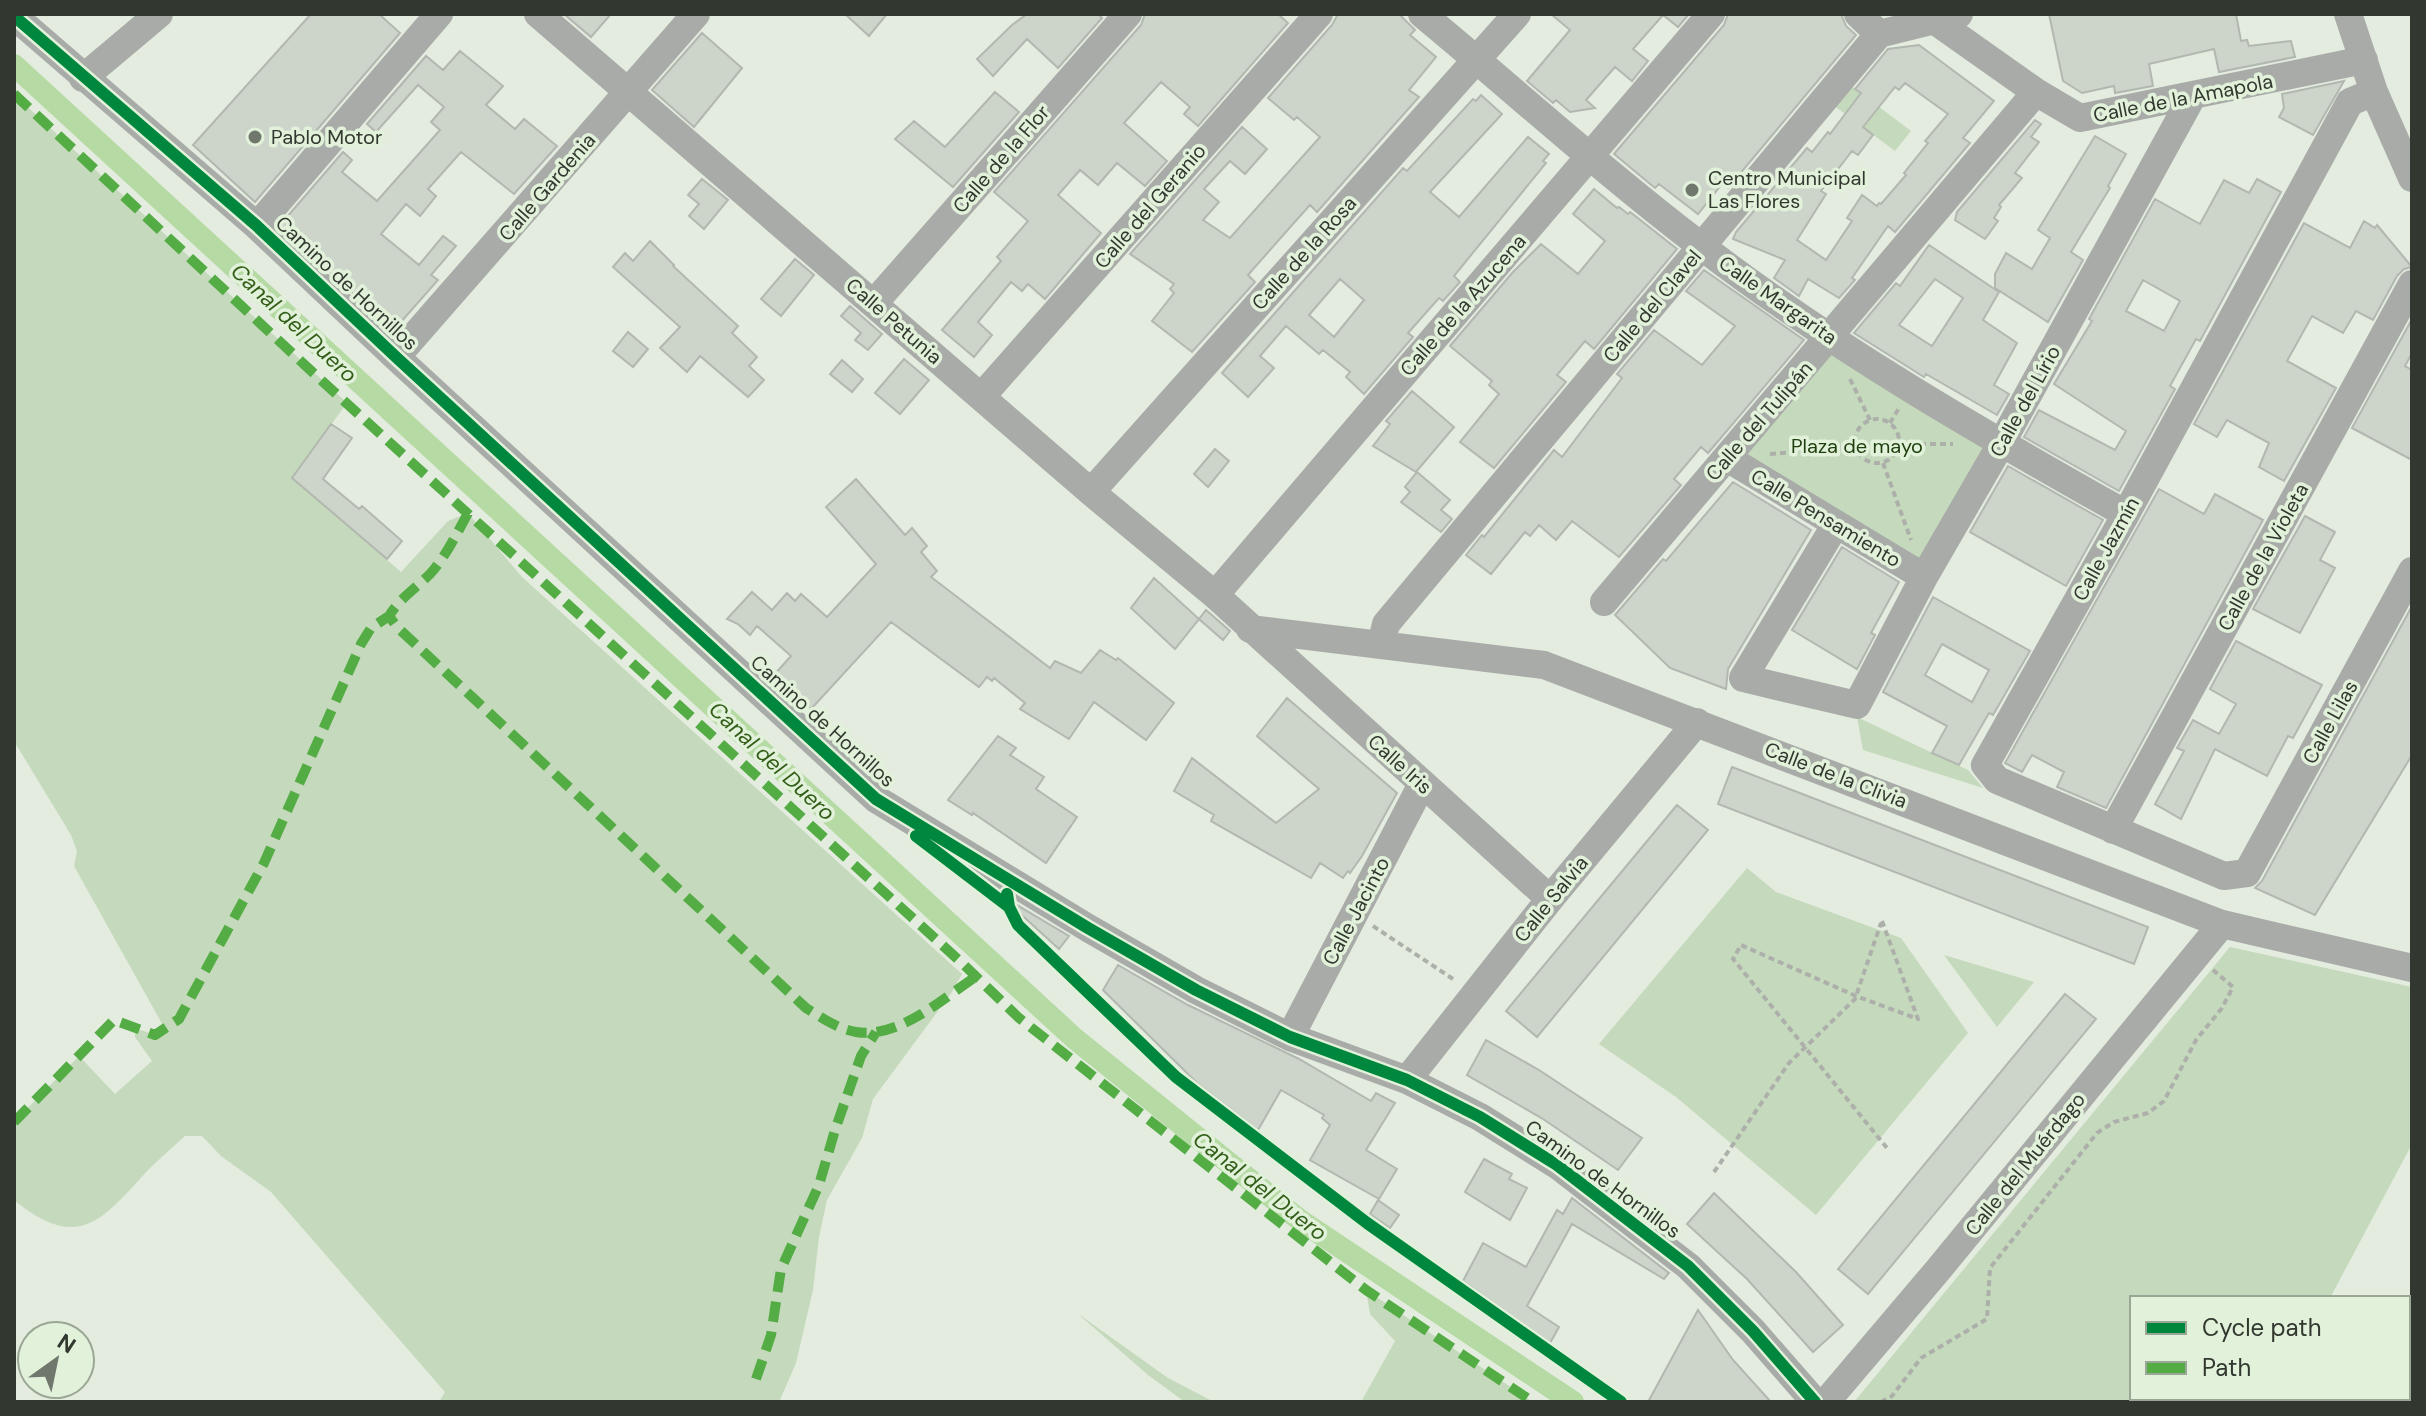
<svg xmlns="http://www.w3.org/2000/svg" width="2426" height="1416" viewBox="0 0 2426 1416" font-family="'DM Sans',sans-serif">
<rect width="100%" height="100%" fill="#e3ecdf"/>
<path fill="#c5d9bc" d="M1850 85 1911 131 1895 151 1833 105Z
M19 99 347 403 292 478 401 572 448 521 468 513 522 577 962 974 952 992 873 1099 862 1138 827 1200 819 1237 813 1290 796 1363 779 1402H439L445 1392 271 1192 221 1156 202 1136H185C173 1147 160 1158 148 1170 102 1220 79 1253 14 1200V1122L79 1056 115 1094 152 1061 135 1037V1028L155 1035 165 1029 74 866 77 851 71 835 14 741V100Z
M1830 338 2001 444 1924 577 1727 458Z
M1857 717 1968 770 1983 788 1863 750Z
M1747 868 1776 892 1901 938 1968 1033 1816 1215 1676 1097 1599 1044Z
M2230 947 2412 987V1144L2330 1298H2132V1398H2278L2277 1402H1854Z
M1944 955 2034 982 1997 1027Z
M1366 1290 1533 1402H1361L1395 1341 1370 1314Z
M1077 1313 1168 1378 1214 1402H1185L1148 1375Z"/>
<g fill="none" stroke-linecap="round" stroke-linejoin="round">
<path stroke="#b6daa4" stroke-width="22" d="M14 65 1074 1038 1301 1221 1573 1402"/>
</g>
<path fill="#cdd4ca" stroke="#b2b8af" stroke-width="2" fill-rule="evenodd" d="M311 14H379L400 33 255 202 193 145Z
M564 14H611L591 37Z
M845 14H887L869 36Z
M1027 14H1098L1102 18 1058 68 1027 39 993 76 977 59 1012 25Z
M1145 14H1278L1288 23 1198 126 1184 114 1190 107 1161 82 1124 123 1167 161 1145 186 1117 163 1098 185 1080 170 1058 195 1101 233 1045 299 1028 284 1022 291 1011 282 978 322 992 335 974 357 942 330 1001 261 997 257 1028 221 994 192 1141 25Z
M1338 14H1399L1415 30 1410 35 1436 57 1409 90 1419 97 1317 212 1310 205 1293 224 1248 275 1255 282 1192 352 1152 321 1174 293 1170 289 1174 284 1130 254 1242 127 1267 149 1245 174 1230 161 1204 189 1219 202 1203 220 1230 238 1320 137 1297 117 1294 120 1268 98 1332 25Z
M1551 14H1689L1678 27 1663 15 1633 49 1648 61 1632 81 1615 67 1586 100 1595 108 1570 112 1556 100 1553 103 1527 81 1570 30Z
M1728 14H1841L1846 26 1856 35 1728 188 1722 184 1698 214 1659 184 1655 188 1614 154 1724 25Z
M2049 14H2236L2241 41 2247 40 2249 46 2291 41 2295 57 2219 72 2214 49 2149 64 2153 86 2115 93 2114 86 2082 93 2063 81Z
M702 33 742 68 694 127 652 90Z
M1919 45 1994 101 1963 138 1970 143 1895 232 1888 226 1852 278 1855 280 1839 298 1808 279 1799 296 1774 278 1785 260 1733 239 1736 232 1807 148 1812 152 1828 132 1830 134 1861 93 1855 89 1888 49ZM1905 83 1948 114 1925 141 1928 143 1904 173 1906 175 1881 204 1879 203 1877 206 1862 195 1847 218 1852 221 1826 260 1797 240 1826 194 1821 191 1852 151 1858 155 1873 135 1863 127 1895 87 1899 90Z
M460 51 503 86 486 105 515 129 524 119 557 146 514 194 461 152 428 189 436 196 420 216 406 204 381 234 419 265 443 236 456 246 431 275 438 280 393 331 280 225 343 152 352 160 342 172 377 201 440 130 431 122 444 107 418 85 376 132 367 124 426 56 443 70Z
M2344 81 2313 135 2279 117 2284 108 2282 94Z
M995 92 1019 112 953 187 895 139 914 121 945 147Z
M1481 95 1502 114 1430 192 1459 217 1528 137 1549 154 1543 161 1546 163 1454 276 1460 282 1443 301 1439 298 1408 333 1413 337 1364 394 1346 377 1350 372 1323 350 1319 354 1286 326 1260 356 1274 368 1248 397 1222 373 1403 168 1407 171 1473 99 1476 101ZM1340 279 1364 300 1334 337 1309 315Z
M2035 120 2041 124 2031 137 2039 142 2015 173 2022 178 1999 205 2001 207 1994 218 1998 221 1985 239 1955 220 1957 212Z
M2095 136 2126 154 2108 186 2110 188 2071 252 2083 260 2048 322 1995 288V274L2006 253 2032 269 2050 238 2038 230Z
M702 179 728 200 704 229 689 216 699 204 688 195Z
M2257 179 2281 192 2200 341 2196 339 2170 386 2175 389 2119 491 2024 437 2039 410 2115 450 2126 431 2054 384 2092 321 2089 319 2155 199 2200 224 2224 180 2249 193ZM2143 280 2180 301 2164 331 2126 311Z
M1594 189 1617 208 1619 207 1628 214 1630 212 1634 215 1677 249 1594 349 1585 341 1557 375 1566 382 1494 468 1460 442 1499 394 1489 385 1492 381 1450 346 1513 272 1541 244 1578 274 1605 241 1573 214Z
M2364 221 2375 228 2377 225 2412 267 2404 269 2397 276 2373 320 2356 311 2343 333 2312 316 2287 361 2336 388 2284 481 2259 467 2269 443 2227 420 2217 437 2194 424 2304 223 2350 248Z
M650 241 674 265 673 266 738 326 732 333 757 357 749 366 764 380 748 397 700 356 687 372 660 348 680 327 613 267 625 253 633 261Z
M1929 245 1999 292 1983 320 2017 343 1994 385 2009 394 1997 415 1926 374 1924 377 1854 333 1896 283 1900 286ZM1935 279 1963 298 1932 346 1899 325Z
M795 259 814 275 781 316 761 299Z
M1704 270 1804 340 1708 453 1701 447 1674 479 1681 485 1619 557 1572 521 1556 540 1539 525 1530 536 1525 532 1491 574 1466 555 1482 535 1484 537 1554 450 1562 457 1622 378 1617 374 1654 330 1702 365 1735 326 1686 291Z
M850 306 882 334 868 350 855 340 861 333 841 316Z
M2412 319V353L2405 366 2412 370V460L2352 428Z
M628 332 648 349 633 367 613 351Z
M904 359 929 380 900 414 875 393Z
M842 360 863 379 852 392 830 374Z
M1412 391 1454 427 1416 472 1373 446 1390 424 1386 421Z
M331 424 352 438 323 479 359 509 362 506 402 541 387 559 292 478Z
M1215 449 1229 461 1208 487 1194 474Z
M2008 466 2103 520 2066 586 1970 532Z
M1417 472 1450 500 1441 510 1452 519 1441 532 1401 502 1410 492 1405 487Z
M856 479 905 535 912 528 927 546 921 552 937 571 931 577 1050 668 1055 661 1081 673 1100 650 1116 660 1118 658 1174 703 1146 740 1094 702 1069 739 1020 709 1025 703 994 678 992 681 987 677 979 687 891 622 811 709 773 676 791 656 757 626 750 635 738 624 727 619 752 592 772 610 787 593 795 601 801 594 827 617 876 564 826 507Z
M1733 482 1811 530 1728 669 1726 689 1670 668 1615 615 1663 559 1666 561Z
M2159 489 2204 514 2215 494 2263 520 2106 808 2057 787 2064 772 2032 755 2022 772 2005 763Z
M2305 516 2335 532 2320 560 2335 568 2300 633 2253 609Z
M1842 547 1899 582 1871 633 1875 635 1857 669 1792 630Z
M1154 578 1199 619 1175 649 1131 608Z
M1933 597 2030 651 1993 715 1989 713 1959 765 1932 753 1947 726 1883 692ZM1942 644 1989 670 1972 702 1925 675Z
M2412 606V755L2315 915 2255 888 2262 881Z
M1206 610 1230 631 1223 640 1199 619Z
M2236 641 2322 685 2293 738 2288 736 2267 776 2215 749 2181 819 2155 804 2184 751 2177 748 2193 720 2219 734 2236 704 2210 689Z
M1287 698 1397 793 1362 856 1350 873 1348 871 1343 878 1320 863 1311 878 1211 821 1214 815 1174 791 1192 758 1276 823 1319 789 1257 736Z
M998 736 1016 748 1010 755 1044 777 1036 789 1077 817 1046 863 973 813 972 815 948 800Z
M1732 767 2148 927 2134 964 1718 804Z
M1677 805 1708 830 1537 1037 1506 1011Z
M1005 898 1069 936 1059 949 1004 899Z
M1118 965 1188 1005 1299 1059 1371 1101 1376 1093 1395 1103 1366 1150 1397 1169 1379 1199 1310 1160 1330 1125 1322 1118 1324 1115 1281 1090 1258 1130 1197 1083 1103 990Z
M2065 994 2096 1019 1868 1294 1838 1269Z
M1486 1040 1539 1070 1642 1138 1618 1170 1543 1119 1467 1075Z
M1484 1159 1512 1174 1509 1179 1527 1188 1510 1220 1465 1192Z
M1714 1193 1796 1272 1843 1325 1813 1352 1747 1279 1687 1224Z
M1572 1198 1669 1273 1664 1279 1572 1224 1527 1306 1559 1327 1550 1343 1463 1281 1483 1243 1526 1267 1557 1210 1563 1214Z
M1378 1200 1399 1215 1390 1228 1370 1214Z
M1698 1310 1733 1360 1771 1402H1648Z"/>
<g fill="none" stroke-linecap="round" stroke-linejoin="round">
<path stroke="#adb0aa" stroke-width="4" stroke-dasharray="6 4" stroke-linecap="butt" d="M1850 379 1870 420
M1855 441a22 22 0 1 1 44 0a22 22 0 1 1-44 0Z
M1890 423 1899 408
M1900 444H1953
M1770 454 1856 447
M1883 463 1911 540
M1882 921 1918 1019 1856 996 1741 945 1733 959 1887 1148
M1373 926 1456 981
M1714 1172 1789 1063 1855 999 1881 923
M1881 1402 1892 1396 1921 1358 1987 1319 1990 1268 2097 1133 2114 1122 2148 1113 2164 1101 2196 1040 2222 1008 2233 987 2213 970"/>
<path stroke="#a8aba7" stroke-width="28" d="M538 14 1091 492 1215 595 1550 899
M1422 14C1515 91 1605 173 1701 246 1834 348 1980 432 2126 514
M1858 14 1879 34
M2348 14 2374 92 2412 178
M14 16 257 226 396 357 876 799 1088 928 1196 990 1290 1037 1407 1080 1480 1117 1557 1165 1688 1266 1753 1331 1815 1402
M1934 20 2036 92 2080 118 2364 60
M83 78 159 14
M2374 92 2350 102 2126 514 1985 765 1997 780 2224 876 2247 873 2412 571
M257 226 439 14
M874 303 1128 14
M396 357 696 14
M981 397 1319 14
M1727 458 1924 577
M1091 492 1517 14
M1836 524 1743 678 1857 705 1924 577 2001 444 2192 97
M1215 595 1711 14
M1604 602 2036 92
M1250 629 1544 665 2222 924 2412 968
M1381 645 1386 624 1879 34 1959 14
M2113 830 2412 284
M1290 1037 1422 784
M1407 1080 1550 899 1697 722
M1826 1402 1938 1270 2222 924"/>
<path stroke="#54ac45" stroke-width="10" stroke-dasharray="20 10" stroke-linecap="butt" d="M14 94 321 380 962 963 1019 1018 1366 1290 1533 1402
M468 513C456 535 446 556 430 574 416 588 399 599 389 616L397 627 806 1008C822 1018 838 1029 856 1032 899 1039 943 998 977 976
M14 1122 114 1020 155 1035 179 1019 264 863 361 644 371 628 389 616
M756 1379 771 1335 781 1269 819 1185 835 1130 861 1056 876 1032"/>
<g stroke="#e1f1da" stroke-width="17">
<path id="cycleway" d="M14 16 257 226 396 357 876 799 1088 928 1196 990 1290 1037 1407 1080 1480 1117 1557 1165 1688 1266 1753 1331 1815 1402
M916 836 1009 907
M1007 894 1009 907 1018 925 1176 1077 1367 1223 1621 1402"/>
</g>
<use href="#cycleway" stroke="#00873e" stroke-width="12"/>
</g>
<g fill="#70776d" stroke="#e1f1da" stroke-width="3">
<circle cx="255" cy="137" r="8"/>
<circle cx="1692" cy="190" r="8"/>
</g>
<g text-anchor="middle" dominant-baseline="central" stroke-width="7" stroke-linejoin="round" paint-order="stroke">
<g font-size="20" fill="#32382f" stroke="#e1f1da">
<text transform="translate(2183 98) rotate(-11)">Calle de la Amapola</text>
<text transform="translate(1001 159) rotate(-49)">Calle de la Flor</text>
<text transform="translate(547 187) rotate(-49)">Calle Gardenia</text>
<text transform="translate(1150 206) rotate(-49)">Calle del Geranio</text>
<text transform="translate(1304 253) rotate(-48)">Calle de la Rosa</text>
<text transform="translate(347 283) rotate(43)">Camino de Hornillos</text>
<text transform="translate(1778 300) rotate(35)">Calle Margarita</text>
<text transform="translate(1463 305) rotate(-49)">Calle de la Azucena</text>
<text transform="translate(1652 306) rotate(-50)">Calle del Clavel</text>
<text transform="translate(894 321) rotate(41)">Calle Petunia</text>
<text transform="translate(2025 401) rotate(-61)">Calle del Lírio</text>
<text transform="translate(1759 421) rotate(-49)">Calle del Tulipán</text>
<text transform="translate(1826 518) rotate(31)">Calle Pensamiento</text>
<text transform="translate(2106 549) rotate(-61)">Calle Jazmín</text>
<text transform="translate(2263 557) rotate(-61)">Calle de la Violeta</text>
<text transform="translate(823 721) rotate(42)">Camino de Hornillos</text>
<text transform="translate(2330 722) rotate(-61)">Calle Lilas</text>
<text transform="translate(1400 764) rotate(42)">Calle Iris</text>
<text transform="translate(1836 775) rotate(21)">Calle de la Clivia</text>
<text transform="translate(1551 899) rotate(-51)">Calle Salvia</text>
<text transform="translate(1356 911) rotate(-62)">Calle Jacinto</text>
<text transform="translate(2025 1164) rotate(-51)">Calle del Muérdago</text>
<text transform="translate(1603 1179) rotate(36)">Camino de Hornillos</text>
</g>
<g font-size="20" fill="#32382f" stroke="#e1f1da" text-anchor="start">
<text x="271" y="137">Pablo Motor</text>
<text x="1708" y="178">Centro Municipal<tspan x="1708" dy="23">Las Flores</tspan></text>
</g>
<g font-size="20" fill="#1f3e0e" stroke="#e1f1da">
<text x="1857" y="446">Plaza de mayo</text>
</g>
<g font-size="22" font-style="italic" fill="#325e18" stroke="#e1f1da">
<text transform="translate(294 323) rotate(43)">Canal del Duero</text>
<text transform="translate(772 761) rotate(43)">Canal del Duero</text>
<text transform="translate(1260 1186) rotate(38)">Canal del Duero</text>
</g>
</g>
<rect width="2426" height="1416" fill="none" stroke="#32382f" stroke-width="32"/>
<rect x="2130" y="1296" width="280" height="104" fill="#e1f1da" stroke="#9ba796" stroke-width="2"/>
<rect x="2146" y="1322" width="40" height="12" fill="#00873e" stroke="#9ba796" stroke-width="2"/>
<text x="2202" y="1336" font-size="24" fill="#32382f">Cycle path</text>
<rect x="2146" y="1362" width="40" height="12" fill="#54ac45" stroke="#9ba796" stroke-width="2"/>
<text x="2202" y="1376" font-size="24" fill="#32382f">Path</text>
<g transform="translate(56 1360) rotate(33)"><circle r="38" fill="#e1f1da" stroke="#9ba796" stroke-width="2"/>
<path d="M0-6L14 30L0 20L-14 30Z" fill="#70776d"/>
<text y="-12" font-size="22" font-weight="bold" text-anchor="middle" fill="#32382f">N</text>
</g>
</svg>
